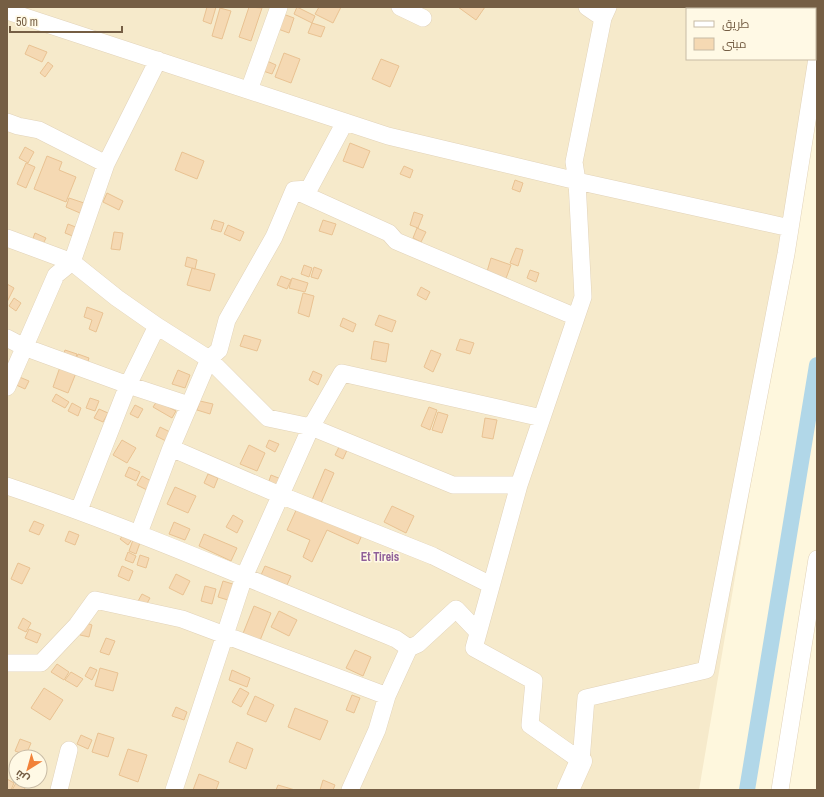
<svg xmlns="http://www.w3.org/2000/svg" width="824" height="797" viewBox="0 0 824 797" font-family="'Archivo Narrow',Cairo,sans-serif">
<rect width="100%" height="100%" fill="#fef7dd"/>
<path fill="#f6eacb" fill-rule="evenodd" d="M7 7H817V93L699 790H7ZM687 9H815V59H687ZM16 757H40V781H16Z"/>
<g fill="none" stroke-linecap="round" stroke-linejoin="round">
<path stroke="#b1d7e8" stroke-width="16" d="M747 790 817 365"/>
</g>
<path fill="#f5d9b3" stroke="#e9c292" d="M207 7H216L211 24 203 21Z
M249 7 262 8 251 41 239 37Z
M297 7 315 16 312 23 294 14Z
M319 7H341L333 23 315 14Z
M458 7H485L476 20Z
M220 8 231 11 222 39 212 36Z
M283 14 294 18 289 33 278 29Z
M312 23 325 27 321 37 308 33Z
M29 45 47 52 42 62 25 54Z
M284 53 300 59 291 83 275 77Z
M381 59 399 66 390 87 372 79Z
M267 61 276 65 272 74 263 71Z
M48 62 53 66 45 77 40 73Z
M350 143 370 151 363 168 343 161Z
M25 147 34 152 28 163 19 158Z
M182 152 204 161 197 179 175 170Z
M47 156 62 162 59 170 76 177 66 202 34 189Z
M26 163 35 167 26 188 17 184Z
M404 166 413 170 410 178 400 174Z
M515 180 523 183 520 192 512 189Z
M107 193 123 201 119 210 103 202Z
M69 198 84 203 80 213 66 207Z
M414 212 423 215 418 228 410 225Z
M214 220 224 223 221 232 211 229Z
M323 220 336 224 332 235 319 231Z
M68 224 78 228 75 237 65 233Z
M228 225 244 232 240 241 224 234Z
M417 228 426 232 421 242 413 238Z
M114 232 123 233 120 250 111 249Z
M35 233 46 238 42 246 32 241Z
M516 248 523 250 518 266 510 263Z
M187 257 197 260 195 269 185 266Z
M491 258 511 265 505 281 486 275Z
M304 265 312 268 309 277 301 274Z
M314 267 322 270 318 279 311 277Z
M192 268 215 274 210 291 187 285Z
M530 270 539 273 536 282 527 278Z
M281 276 291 280 287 289 277 285Z
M292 278 308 283 305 292 289 288Z
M7 284 14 288 7 302Z
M421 287 430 292 426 300 417 295Z
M303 293 314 296 309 317 298 313Z
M14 298 21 303 16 311 9 306Z
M87 307 103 313 96 332 89 329 92 320 84 317Z
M379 315 396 321 392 332 375 325Z
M343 318 356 324 353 332 340 326Z
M244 335 261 340 257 351 240 346Z
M460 339 474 343 470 354 456 350Z
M374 341 389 344 386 362 371 359Z
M65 350 77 354 74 363 62 359Z
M431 350 441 354 433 372 424 367Z
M78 354 89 358 86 368 74 364Z
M60 367 76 373 68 393 53 387Z
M178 370 190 375 185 388 172 384Z
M313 371 322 375 318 385 309 380Z
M17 376 29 381 25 389 14 384Z
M56 394 69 402 65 408 52 401Z
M90 398 99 401 95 411 86 408Z
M157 401 176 411 172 418 153 407Z
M200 401 213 404 210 414 197 410Z
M72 403 81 408 78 416 68 411Z
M135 405 143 409 138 418 130 414Z
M429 407 437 410 430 430 421 426Z
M99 409 108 413 103 422 94 418Z
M438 412 448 415 442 433 432 430Z
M485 418 497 420 493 439 482 437Z
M160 427 170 432 166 441 156 436Z
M122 440 136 448 127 463 113 455Z
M269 440 279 444 275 452 266 447Z
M249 445 265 453 257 471 240 464Z
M340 445 348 448 343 459 335 455Z
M129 467 140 472 136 481 125 476Z
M325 469 334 473 321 503 312 500Z
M208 474 218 478 214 488 204 483Z
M271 475 281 479 278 487 268 484Z
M142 476 151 481 147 490 137 485Z
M175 487 196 496 188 513 167 504Z
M298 506 362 535 358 544 327 530 312 562 303 557 310 540 287 530Z
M392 506 414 516 406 533 384 522Z
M233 515 243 521 237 533 226 527Z
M34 521 44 525 39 535 29 531Z
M174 522 190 529 185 540 169 534Z
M69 531 79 535 75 545 65 541Z
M125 533 133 538 128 545 120 539Z
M204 534 237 548 231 561 199 546Z
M134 537 141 540 136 554 129 551Z
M128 552 136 556 133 563 125 560Z
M140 555 149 558 146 568 137 565Z
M18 563 30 568 22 584 11 579Z
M122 566 133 571 129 581 118 576Z
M265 566 291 576 287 585 261 575Z
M176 574 190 581 183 595 169 588Z
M223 581 236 585 231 601 218 597Z
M205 586 216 589 212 604 201 601Z
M142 594 150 598 145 607 137 603Z
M254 606 271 613 259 643 242 636Z
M279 611 297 620 289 636 271 627Z
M23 618 31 623 26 632 18 628Z
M84 622 92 625 89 637 80 635Z
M29 629 41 634 37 643 25 638Z
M106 638 115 641 109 655 100 652Z
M355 650 371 657 363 676 346 668Z
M57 664 69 672 64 680 51 672Z
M90 667 97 670 92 680 85 676Z
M100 668 118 673 113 691 95 686Z
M232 670 250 678 247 687 229 680Z
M71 672 83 679 77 687 65 680Z
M44 688 63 700 50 720 31 708Z
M240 688 249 693 241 707 232 702Z
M352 695 360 698 354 713 346 710Z
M255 696 274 705 266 722 247 714Z
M176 707 187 712 184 720 172 716Z
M295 708 328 721 320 740 288 727Z
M98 733 114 738 108 757 92 752Z
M81 735 92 740 88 749 77 744Z
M20 739 31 743 26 755 15 751Z
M237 742 253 749 246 769 229 762Z
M128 749 147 755 138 782 119 775Z
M199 774 219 782 216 790H193Z
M7 779 14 783 11 790H7Z
M323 780 335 785 333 790H320Z
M16 783 25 788 24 790H12Z
M278 785 295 790H276Z"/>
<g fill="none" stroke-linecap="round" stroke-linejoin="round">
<g stroke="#e2d3b9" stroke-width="18">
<path id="street" d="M400 7 423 18
M587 7 603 18
M608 7 603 18 574 162 577 181 790 228
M7 11 388 136 577 181 583 297 519 485H453L311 427 268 418 209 359 157 326 117 298 72 262 7 238
M249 90 279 7
M7 122 18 126 39 130 106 164
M294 190 389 233 396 241 576 317
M7 338 24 347 128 385 189 405
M7 387 56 275 72 262 106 164 158 60
M171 448 280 495 433 556 491 585
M519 485 474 648 534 681 530 725 581 761 586 698 706 670 786 254 817 58
M7 486C139 530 267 587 396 639L409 648
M79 510 128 385 157 326
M139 533 171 448 209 359 219 350 227 320 274 237 294 190 309 189 345 122
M7 663H41L77 625 95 600 182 619 387 696
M59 790 69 750
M174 790 244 577 311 427 342 373 542 418
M350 790 377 730 387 696 409 648 418 644 456 609 478 632
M780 790 817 559"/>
</g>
<g stroke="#e7d6b7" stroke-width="23">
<path id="secondary" d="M568 790 581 761"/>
</g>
<use href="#street" stroke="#fff" stroke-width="17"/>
<use href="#secondary" stroke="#fff" stroke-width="22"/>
</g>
<g text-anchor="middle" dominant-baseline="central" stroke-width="3" stroke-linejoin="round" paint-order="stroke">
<g font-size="12" font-weight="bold" fill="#8f5f99" stroke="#fff9e5">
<text x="380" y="557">Et Tireis</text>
</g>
</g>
<rect width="824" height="797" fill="none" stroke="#755e44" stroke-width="16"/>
<rect x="686" y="8" width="130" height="52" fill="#fff9e5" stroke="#c8bba5"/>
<rect x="694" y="21" width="20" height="6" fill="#ffffff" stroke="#c8bba5"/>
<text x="722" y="28" font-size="12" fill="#755e44">طريق</text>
<rect x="694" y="38" width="20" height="12" fill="#f5d9b3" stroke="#c8bba5"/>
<text x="722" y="48" font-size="12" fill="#755e44">مبنى</text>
<g transform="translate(28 769) rotate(217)"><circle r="19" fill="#fff9e5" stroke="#c8bba5"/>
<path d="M0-3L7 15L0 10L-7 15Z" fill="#f18239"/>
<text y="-6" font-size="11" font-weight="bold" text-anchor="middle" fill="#755e44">ش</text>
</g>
<path d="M10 26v6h112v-6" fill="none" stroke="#755e44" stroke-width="2"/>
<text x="16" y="26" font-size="12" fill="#755e44" stroke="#fff9e5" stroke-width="3" paint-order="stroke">50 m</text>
</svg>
